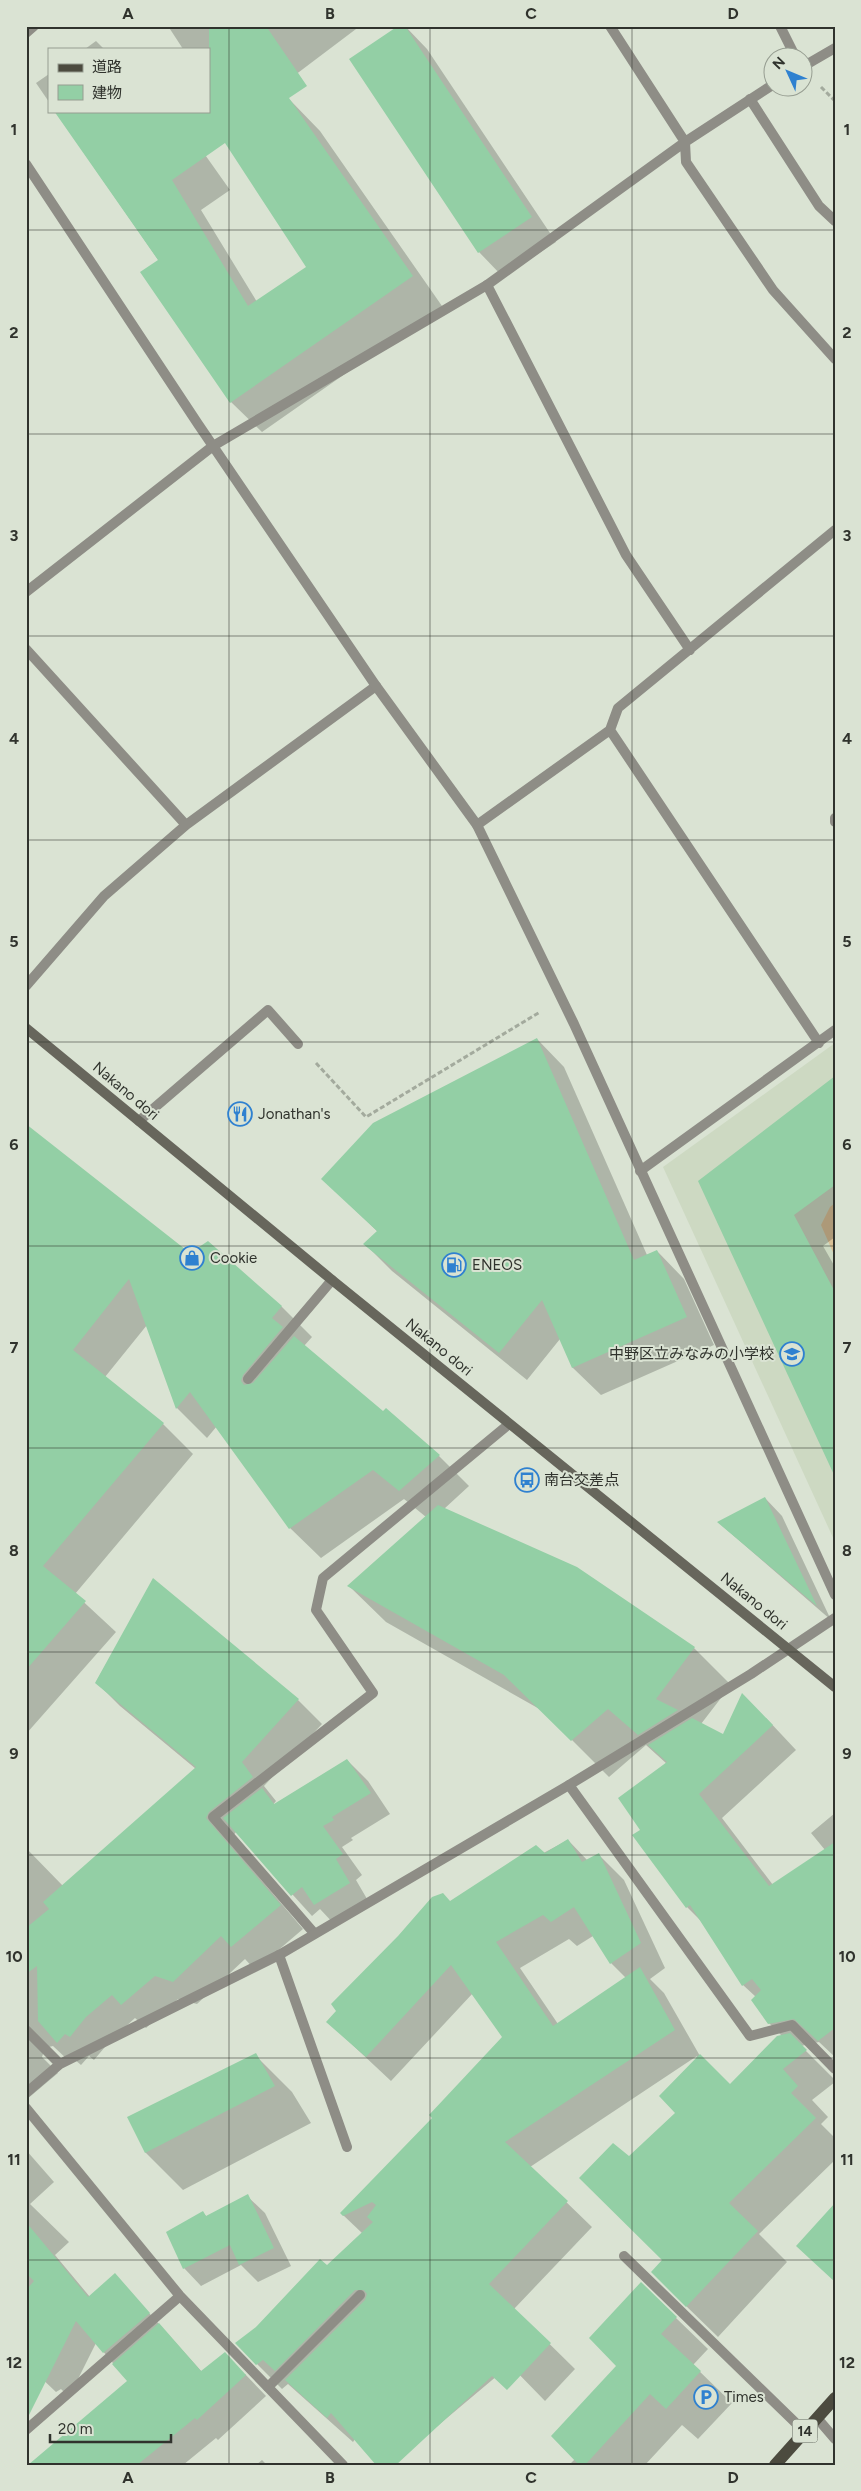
<svg xmlns="http://www.w3.org/2000/svg" width="861" height="2491" viewBox="0 0 861 2491" font-family="Figtree,'Noto Sans JP',sans-serif">
<rect width="100%" height="100%" fill="#dae3d3"/>
<path fill="#cdd9c2" d="M835 1043V1542L663 1167Z"/>
<path fill="#d9c096" d="M835 1203V1257L821 1225 830 1207Z"/>
<path fill="#0003" fill-rule="evenodd" d="M168 26H360L238 118 209 88V49H183Z
M405 26 427 49 556 242 503 277 479 252Z
M96 41 104 49H85Z
M49 74V102L36 83Z
M290 100 320 131 442 306 262 432 231 402 159 261 55 111 191 135 230 190 201 210 257 302 308 267Z
M537 1039 564 1067 647 1255 657 1251 684 1279 714 1345 601 1395 573 1368 560 1339 527 1380 392 1271 365 1244 378 1232 323 1179Z
M835 1077V1237L823 1246 835 1267V1475L700 1182Z
M26 1138 190 1255 208 1243 282 1307 312 1337 304 1346 383 1413 439 1456 469 1486 444 1509 694 1648 731 1685 701 1724 724 1736 766 1718 796 1750 722 1818 773 1885 825 1850 811 1833 835 1813V2057L819 2042 801 2046 835 2080V2082L812 2100 828 2117 821 2124 835 2138V2160L759 2234 787 2262 718 2337 683 2303 664 2260 629 2158 677 2113 697 2056 530 2167 592 2227 514 2309 575 2369 545 2401 510 2365 391 2465 355 2439 353 2442 288 2384 282 2389 237 2344 327 2267 362 2233 343 2215 434 2118 504 2037 473 1993 391 2081 328 2022 451 1902 568 1840 588 1861 599 1855 624 1880 665 1968 650 1979 664 1993 700 2056 730 2085 782 2036 769 2023 756 1997 743 1985 704 1924 687 1907 642 1831 667 1764 646 1745 609 1777 543 1711 386 1622 349 1586 426 1517 404 1499 321 1558 290 1528 217 1426 207 1438 177 1408 147 1325 105 1377 163 1424 193 1454 75 1594 116 1632 26 1734ZM593 1936 611 1963 626 1978 558 2024 520 1968 569 1939 577 1946Z
M765 1498 782 1516 831 1620 719 1523Z
M154 1580 298 1700 322 1724 264 1786 276 1801 272 1806 347 1760 368 1781 390 1814 351 1838 353 1840 342 1847 362 1875 356 1880 370 1904 335 1925 320 1909 312 1916 236 1832 229 1842 303 1929 255 1970 245 1959 197 2004 178 1999 146 2028 135 2018 110 2041 94 2060 89 2056 81 2065 74 2059 70 2062 53 2046 45 2048 42 2057 58 2073 26 2100V1848L63 1886 196 1769 120 1706 96 1682Z
M255 2055 292 2092 311 2123 183 2190 146 2153 129 2117Z
M26 2150 54 2182 30 2204 69 2242 55 2255 90 2297 115 2275 202 2372 245 2374 266 2396 218 2440 216 2438 183 2465H30L129 2382 96 2343 69 2397 61 2389 56 2392 37 2374 26 2384Z
M247 2196 265 2213 291 2266 258 2282 241 2265 201 2286 184 2268 203 2213 207 2217Z
M641 2284 708 2349 693 2365 732 2403 698 2439 682 2425 645 2465H569L575 2459 618 2366Z
M262 2460 267 2465H256Z"/>
<path fill="#93cfa5" fill-rule="evenodd" d="M209 26H266L307 86 289 98 413 276 230 403 140 272 158 260 54 111H209ZM225 143 306 267 248 306 172 180Z
M398 26H405L532 217 478 253 349 59Z
M537 1038 634 1260 657 1250 687 1317 572 1368 542 1300 499 1353 363 1244 377 1231 321 1179 373 1123Z
M835 1076V1185L794 1215 835 1292V1477L698 1181Z
M26 1124 190 1253 208 1241 282 1306 272 1318 283 1327 243 1375 241 1381 244 1385 253 1383 294 1336 383 1411 386 1408 440 1455 399 1491 373 1470 289 1529 190 1392 176 1409 129 1279 73 1350 164 1423 43 1566 86 1601 26 1670Z
M765 1497 817 1606 717 1522Z
M438 1505 577 1567 695 1647 656 1699 678 1710 638 1735 608 1709 571 1741 504 1675 347 1586Z
M153 1578 299 1699 242 1762 253 1777 209 1812 206 1818 281 1905 231 1947 221 1936 173 1982 155 1976 121 2005 112 1995 86 2017 70 2037 65 2034 57 2043 38 2021 37 1966 26 1974V1928L49 1909 43 1902 196 1767 95 1683Z
M742 1693 773 1725 699 1794 769 1886 835 1842V2028L818 2041 794 2019 768 2024 751 2000 761 1990 752 1979 742 1986 690 1905 686 1908 632 1835 640 1830 618 1798 667 1762 648 1745 692 1718 723 1734Z
M347 1759 371 1793 332 1817 334 1820 323 1826 343 1854 336 1859 350 1883 314 1905 302 1887 291 1896 223 1818 262 1788 274 1804Z
M568 1839 582 1862 599 1853 641 1943 610 1964 574 1907 551 1922 543 1915 496 1942 553 2026 640 1967 675 2030 505 2142 568 2201 489 2284 551 2343 507 2390 492 2376 396 2465H376L331 2413 327 2418 285 2380 365 2300 367 2294 364 2290H355L275 2371 263 2360 256 2365 235 2343 256 2327 320 2259 327 2265 373 2222 367 2217 376 2205 372 2202 343 2216 340 2213 432 2118 429 2115 502 2037 451 1965 366 2057 326 2022 336 2011 331 2004 398 1936 432 1897 443 1893 450 1901 536 1845 545 1853Z
M790 2033 807 2050 783 2069 798 2086 791 2093 816 2118 729 2203 758 2231 686 2307 651 2272 662 2260 579 2178 613 2143 629 2156 675 2113 659 2096 700 2054 730 2084 777 2036Z
M256 2053 275 2086 145 2153 127 2117Z
M248 2194 274 2248 239 2265 230 2245 183 2269 166 2232 203 2211 206 2216Z
M835 2203V2282L796 2246Z
M26 2222 88 2297 115 2273 150 2313 103 2353 76 2321 26 2421V2290L34 2281 26 2273Z
M641 2282 677 2317 661 2334 701 2371 666 2409 650 2394 585 2465H579L551 2436 616 2366 589 2338Z
M159 2323 201 2371 225 2352 246 2375 197 2420 195 2418 137 2465H28L127 2381 112 2364Z"/>
<g fill="none" stroke-linecap="round" stroke-linejoin="round">
<path stroke="#a3aa9d" stroke-width="3" stroke-dasharray="5 2.5" stroke-linecap="butt" d="M821 87 835 101
M316 1063 366 1117 540 1012"/>
<path stroke="#8e8d86" stroke-width="10" d="M780 26 796 58
M750 99 819 206 835 221
M487 285 626 555 690 650
M26 649 186 825
M610 730 819 1043
M835 818V822
M477 825 610 730 618 708 835 530
M26 986 104 896 186 825 376 686
M139 1121 268 1010 298 1044
M640 1171 835 1030
M248 1379 332 1280
M569 1785 750 2036 792 2025 835 2069
M314 1933 213 1817 373 1693 316 1610 323 1578 509 1424
M279 1955 347 2147
M624 2256 804 2431
M268 2387 360 2295"/>
<path stroke="#8e8d86" stroke-width="10" d="M610 26 685 142 686 162 773 290 835 359
M26 33 34 26
M804 66 835 48
M26 164 198 424 376 686 477 825 574 1024 835 1595
M26 592 213 446 487 285 685 142 774 84
M26 2030 60 2064
M26 2093 60 2064 279 1955 569 1785 751 1674 835 1618
M26 2108 180 2296 343 2465
M817 2418 835 2439
M26 2430 180 2296"/>
<path stroke="#67665c" stroke-width="10" d="M26 1028 332 1280 835 1687"/>
<path stroke="#4c4b3f" stroke-width="12" d="M775 2465 835 2398"/>
</g>
<path fill="none" stroke="#30332d" stroke-width="1" stroke-opacity="0.55" d="M229 26V2465M430 26V2465M632 26V2465M26 230H835M26 434H835M26 636H835M26 840H835M26 1042H835M26 1246H835M26 1448H835M26 1652H835M26 1855H835M26 2058H835M26 2260H835"/>
<defs>
<g id="restaurant-ring" transform="scale(1.25)"><circle r="9.5" fill="#dae3d3" stroke="#2f81d0" stroke-width="1.5"/><path d="M-5-6h1v4h1v-4h1v4h1v-4h1v5L-1.5 .5V6h-2V.5L-5-1ZM5-6V6H3V1.5H1.5Q1.5-4 5-6Z" fill="#2f81d0"/></g>
<g id="shop-ring" transform="scale(1.25)"><circle r="9.5" fill="#dae3d3" stroke="#2f81d0" stroke-width="1.5"/><path d="M-5-2.5h2.3a2.7 3.5 0 0 1 5.4 0H5L5.5 6h-11ZM-1.5-2.5h3a1.5 2.3 0 0 0-3 0Z" fill="#2f81d0"/></g>
<g id="fuel-ring" transform="scale(1.25)"><circle r="9.5" fill="#dae3d3" stroke="#2f81d0" stroke-width="1.5"/><path d="M-5.5-6h7V0h2V4h1.3V-2.5L3-4.5l.8-.8L6-3V5H2.5V1h-1V6h-7ZM-4.2-4.7v3.2H.2V-4.7Z" fill="#2f81d0"/></g>
<g id="school-ring" transform="scale(1.25)"><circle r="9.5" fill="#dae3d3" stroke="#2f81d0" stroke-width="1.5"/><path d="M0-5L7-2L0 1L-7-2ZM-4 1L0 2.5L4 1V4Q0 6-4 4Z" fill="#2f81d0"/></g>
<g id="bus-ring" transform="scale(1.25)"><circle r="9.5" fill="#dae3d3" stroke="#2f81d0" stroke-width="1.5"/><path d="M-5-6H5V4H4V6H2V4H-2V6H-4V4H-5ZM-3.5-4V0h7V-4ZM-3.5 1.2v1.5H-2V1.2ZM2 1.2v1.5H3.5V1.2Z" fill="#2f81d0"/></g>
<g id="parking-ring" transform="scale(1.25)"><circle r="9.5" fill="#dae3d3" stroke="#2f81d0" stroke-width="1.5"/><path d="M-3.5-5.5H1a3.5 3.5 0 0 1 0 7H-1V5.5H-3.5ZM-1-3.4V-.6H.8a1.4 1.4 0 0 0 0-2.8Z" fill="#2f81d0"/></g>
</defs>
<g fill-rule="evenodd">
<use href="#restaurant-ring" x="240" y="1114"/>
<use href="#shop-ring" x="192" y="1258"/>
<use href="#fuel-ring" x="454" y="1265"/>
<use href="#school-ring" x="792" y="1354"/>
<use href="#bus-ring" x="527" y="1480"/>
<use href="#parking-ring" x="706" y="2397"/>
</g>
<g text-anchor="middle" dominant-baseline="central" stroke-width="4" stroke-linejoin="round" paint-order="stroke">
<rect fill="#dae3d3" stroke="#63685f" stroke-width="1" x="792.5" y="2419.5" width="25" height="23" rx="4"/>
<g font-size="14" font-weight="bold" fill="#30332d">
<text x="805" y="2431">14</text>
</g>
<g font-size="15" fill="#30332d" stroke="#dae3d3">
<text transform="translate(126 1091) rotate(40)">Nakano dori</text>
<text transform="translate(439 1347) rotate(39)">Nakano dori</text>
<text transform="translate(754 1601) rotate(39)">Nakano dori</text>
</g>
<g font-size="15" fill="#30332d" stroke="#dae3d3" text-anchor="start">
<text x="258" y="1114">Jonathan's</text>
<text x="210" y="1258">Cookie</text>
<text x="472" y="1265">ENEOS</text>
<text x="774" y="1354" text-anchor="end">中野区立みなみの小学校</text>
<text x="544" y="1480">南台交差点</text>
<text x="724" y="2397">Times</text>
</g>
</g>
<rect width="861" height="2491" fill="none" stroke="#dae3d3" stroke-width="55"/>
<rect x="48" y="48" width="162" height="65" fill="#dae3d3" stroke="#969d91"/>
<rect x="58" y="64" width="25" height="8" fill="#4c4b3f" stroke="#969d91"/>
<text x="92" y="72" font-size="15" fill="#30332d">道路</text>
<rect x="58" y="85" width="25" height="15" fill="#93cfa5" stroke="#969d91"/>
<text x="92" y="98" font-size="15" fill="#30332d">建物</text>
<g transform="translate(788 72) rotate(314)"><circle r="24" fill="#dae3d3" stroke="#969d91"/>
<path d="M0-4L9 19L0 12L-9 19Z" fill="#2f81d0"/>
<text y="-8" font-size="14" font-weight="bold" text-anchor="middle" fill="#30332d">N</text>
</g>
<path d="M50 2434v8h121v-8" fill="none" stroke="#30332d" stroke-width="2.5"/>
<text x="58" y="2434" font-size="15" fill="#30332d" stroke="#dae3d3" stroke-width="4" paint-order="stroke">20 m</text>
<rect x="28" y="28" width="806" height="2436" fill="none" stroke="#30332d" stroke-width="2"/>
<g font-size="16" text-anchor="middle" font-weight="bold" fill="#30332d">
<text x="128" y="19">A</text>
<text x="330" y="19">B</text>
<text x="531" y="19">C</text>
<text x="733" y="19">D</text>
<text x="14" y="135">1</text>
<text x="847" y="135">1</text>
<text x="14" y="338">2</text>
<text x="847" y="338">2</text>
<text x="14" y="541">3</text>
<text x="847" y="541">3</text>
<text x="14" y="744">4</text>
<text x="847" y="744">4</text>
<text x="14" y="947">5</text>
<text x="847" y="947">5</text>
<text x="14" y="1150">6</text>
<text x="847" y="1150">6</text>
<text x="14" y="1353">7</text>
<text x="847" y="1353">7</text>
<text x="14" y="1556">8</text>
<text x="847" y="1556">8</text>
<text x="14" y="1759">9</text>
<text x="847" y="1759">9</text>
<text x="14" y="1962">10</text>
<text x="847" y="1962">10</text>
<text x="14" y="2165">11</text>
<text x="847" y="2165">11</text>
<text x="14" y="2368">12</text>
<text x="847" y="2368">12</text>
<text x="128" y="2483">A</text>
<text x="330" y="2483">B</text>
<text x="531" y="2483">C</text>
<text x="733" y="2483">D</text>
</g>
</svg>
